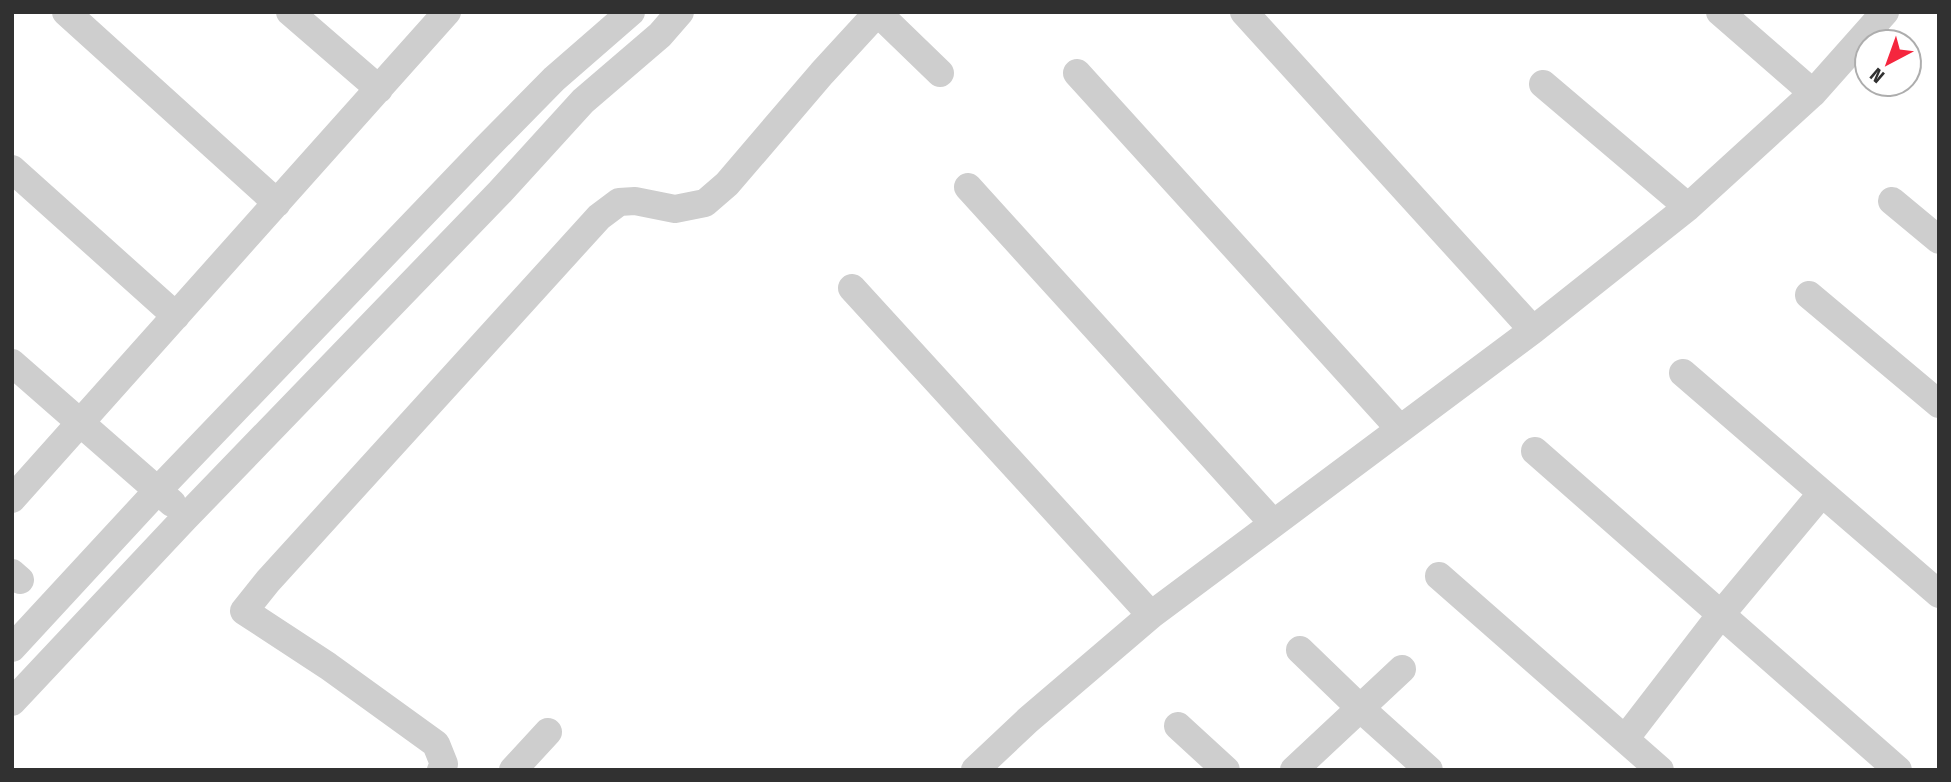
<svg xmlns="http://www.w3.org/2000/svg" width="1951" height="782" viewBox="0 0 1951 782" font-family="'Fira Sans Condensed',sans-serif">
<rect width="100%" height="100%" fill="#fff"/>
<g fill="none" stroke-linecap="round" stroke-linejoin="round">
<path stroke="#cecece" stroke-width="28" d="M66 12 277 203
M290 12 379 89
M1244 12 1533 330
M1720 12 1813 93
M878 13 940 73
M1077 73 1400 429
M1543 84 1688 207
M12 169 176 316
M968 187 1273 523
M1892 201 1939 240
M852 288 1151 615
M1809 295 1939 404
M12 363 172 503
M1683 373 1939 594
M1535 451 1898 770
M12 499 447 12
M12 573 20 580
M1439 576 1660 770
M12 648 160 488 487 147 554 79 631 12
M1300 650 1359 707 1429 770
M12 702 184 519 500 192 583 101 660 35 680 12
M1178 726 1226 770
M1625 739 1722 613 1822 493
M441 770 444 764 436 744 328 666 244 611 268 581 599 217 619 202 635 201 675 209 705 203 727 184 822 73 878 12
M513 770 548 732
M975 770 1028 720 1151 615 1533 330 1688 207 1813 93 1885 12
M1294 770 1402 669"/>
</g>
<rect width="1951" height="782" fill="none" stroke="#313131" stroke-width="28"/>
<g transform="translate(1888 63) rotate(221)"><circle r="33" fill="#ffffff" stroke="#adadad" stroke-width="2"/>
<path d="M0-5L12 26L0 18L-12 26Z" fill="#f5263e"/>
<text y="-10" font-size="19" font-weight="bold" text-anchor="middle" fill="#313131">N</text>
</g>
</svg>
